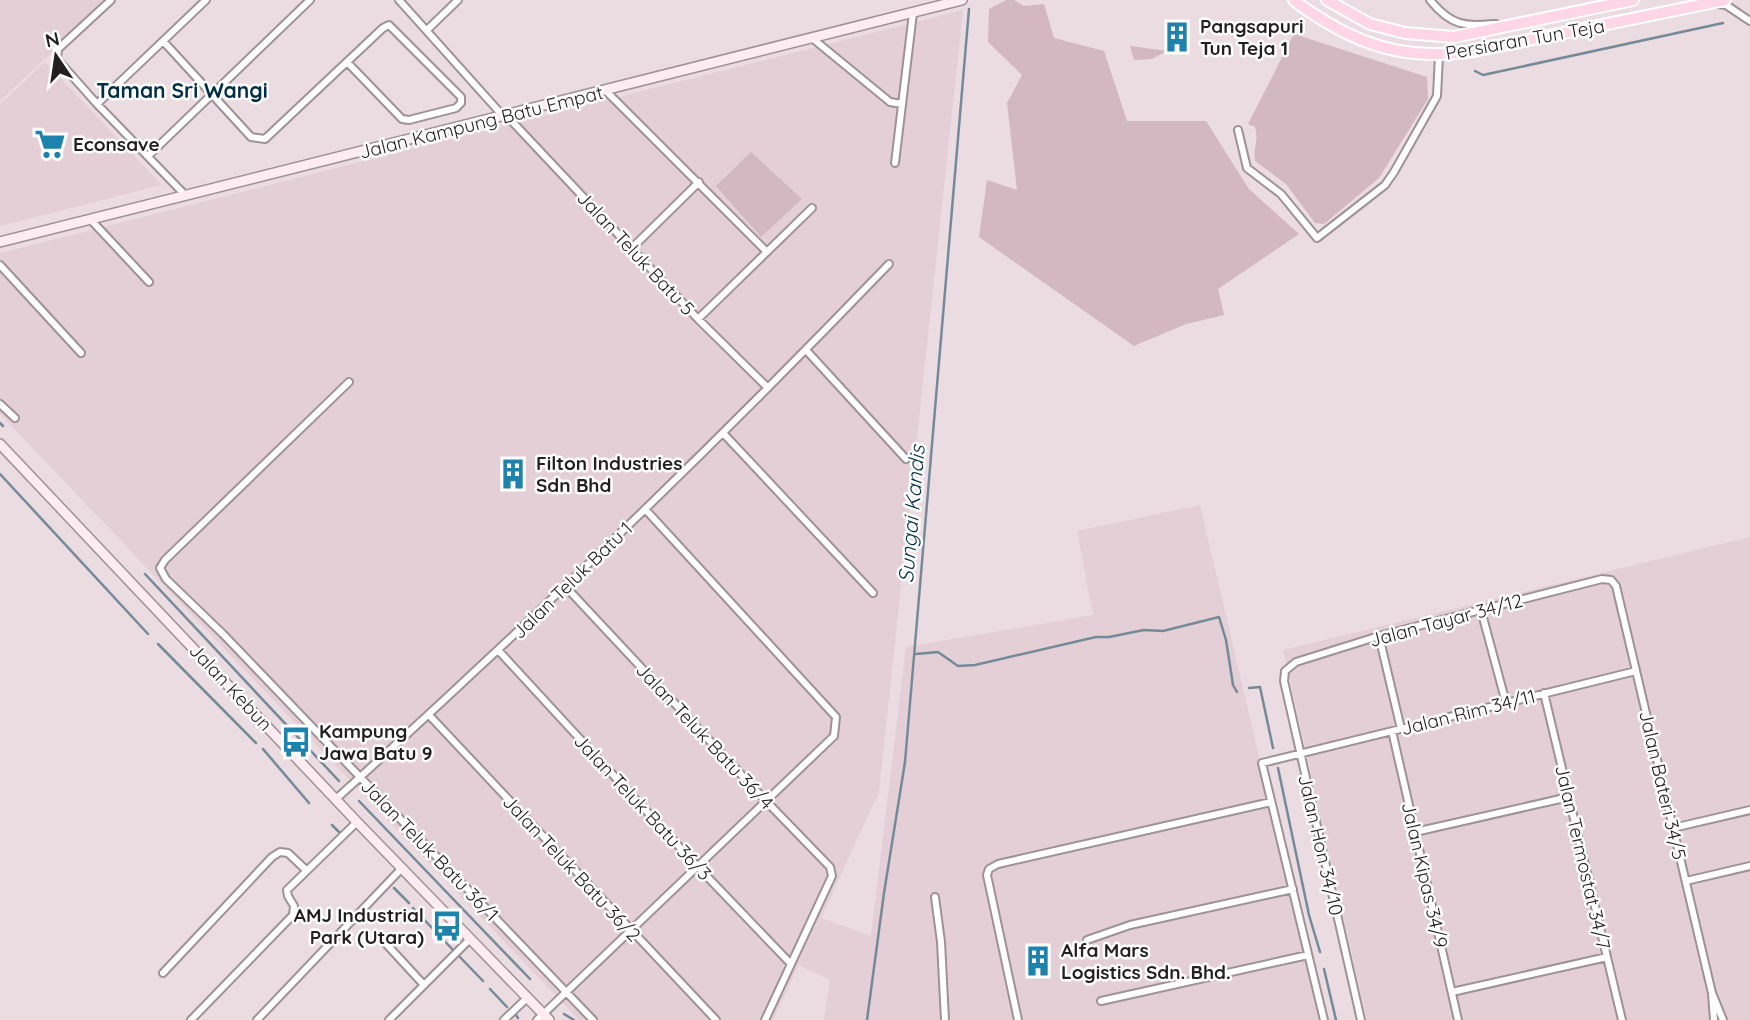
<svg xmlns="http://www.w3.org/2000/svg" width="1750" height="1020" viewBox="0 0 1750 1020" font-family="Quicksand,sans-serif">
<rect width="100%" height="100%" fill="#eadce1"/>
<path fill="#e5cfd7" d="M0 0H108L0 101Z
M963 10 879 792 821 918 871 936 906 647 1093 615 1077 531 1200 505 1321 1020H824L830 980 799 965 773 1020H579L0 414V253Z
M45 62 162 185 0 226V104Z
M1750 537V1020H1367L1283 650Z"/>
<path fill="#d3b7c1" d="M1006 0H1014L1024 6 1044 4 1054 38 1104 51 1127 121H1206L1249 189 1299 234 1218 289 1224 315 1186 324 1134 346 979 237 987 180 1017 190 1007 103 1022 75 988 42 989 9Z
M1294 34 1427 77 1428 99 1379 178 1324 224 1315 223 1286 184 1255 161C1253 148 1259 140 1255 127L1248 124Z
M1130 46 1167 51 1152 59 1134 60Z
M751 152 802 199 761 237 716 186Z"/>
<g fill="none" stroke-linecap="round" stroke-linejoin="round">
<path stroke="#758a98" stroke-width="2.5" d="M1475 71 1483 75 1723 23
M0 423 3 426
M0 474 148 634
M145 574 339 781
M158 644 256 743
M916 654 938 652 958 666 975 665 1096 637H1109L1144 630 1163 631 1219 617 1226 640 1233 685 1237 692
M1249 688 1260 687 1273 748
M263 749 309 803
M1278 768 1309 915 1320 952
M359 801 530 979
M332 825 341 834
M394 888 409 903
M413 908 454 951
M457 954 483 981
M1324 969 1336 1020
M490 989 507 1007
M564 1014 574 1020
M516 1015 518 1018
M867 1020 884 893 905 762 969 9"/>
<g stroke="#9e9296" stroke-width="10">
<path id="minor" d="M111 0 58 49 57 59 97 104 186 196
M399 0 503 116
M1430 0C1452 27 1465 26 1496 24
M1718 4 1726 5 1750 21
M427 30 458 0
M812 38 890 102 902 104
M163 41 251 137 265 139 383 28 389 25 461 97V103L456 108 409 120 402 119 347 62
M605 90 767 252
M97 104 206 0
M506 115 698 319 768 388
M1238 130 1247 168 1281 194 1317 238 1385 185 1394 172 1437 96 1439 55
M148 156 310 0
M895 163 913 13
M91 220 149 282
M632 248 699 182
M0 265 81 353
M698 319 812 208
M806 350 906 459
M349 382 165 560 160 568 166 579 223 634 593 1020
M0 404 15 418
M723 433 873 593
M565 586 766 801 830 867 832 876 765 1020
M1481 610 1506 703
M1379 636 1401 729
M498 650 697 866 790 963
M1544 693 1622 1020
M429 715 716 1020
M1392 731 1458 1020
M336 799C526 627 711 449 889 264
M1673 828 1750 810
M1415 832 1569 797
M1686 881 1750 866
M935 897 941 942 945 1020
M378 935 424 985
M1087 940 1130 925 1293 889
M163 973 272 857 280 852 288 853 306 870
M1452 992 1607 957
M1712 993 1723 1020
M1101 1001 1308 955
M191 1020 293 915 294 906 288 896 287 890 357 822
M257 1020 402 868
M389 1020 470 939
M504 1020 527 998
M537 1020 834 736 836 717 645 509
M1018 1020 987 875 989 869 998 864 1271 802
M1324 1020 1262 763 1636 671
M1361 1020 1284 681 1285 671 1296 662 1379 636 1602 579 1611 580 1616 586 1712 993 1714 1020"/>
</g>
<g stroke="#9e9296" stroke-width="12">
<path id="secondary" d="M0 242 962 0
M0 444 357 822 549 1020"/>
</g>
<g stroke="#fff" stroke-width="14">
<path id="primary" d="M1294 0C1304 9 1315 15 1326 22 1374 51 1414 58 1469 52L1725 0
M1327 0 1370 24 1405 33 1454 37 1633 0"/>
</g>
<use href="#minor" stroke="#fff" stroke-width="6"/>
<use href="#secondary" stroke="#ffebf2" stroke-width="9"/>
<use href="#primary" stroke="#fed6e5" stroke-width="10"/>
</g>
<defs>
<g id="building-bare" transform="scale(2.415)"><path d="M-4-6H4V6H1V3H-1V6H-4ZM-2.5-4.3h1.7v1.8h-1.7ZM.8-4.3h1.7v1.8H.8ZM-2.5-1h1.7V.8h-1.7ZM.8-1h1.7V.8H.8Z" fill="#1d82ac" stroke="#fff" stroke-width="2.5" paint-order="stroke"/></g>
<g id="supermarket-bare" transform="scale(2.415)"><path d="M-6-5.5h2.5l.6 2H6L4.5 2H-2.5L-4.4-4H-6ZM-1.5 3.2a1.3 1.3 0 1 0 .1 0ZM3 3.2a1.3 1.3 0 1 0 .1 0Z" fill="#1d82ac" stroke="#fff" stroke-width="2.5" paint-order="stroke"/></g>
<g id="bus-bare" transform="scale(2.415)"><path d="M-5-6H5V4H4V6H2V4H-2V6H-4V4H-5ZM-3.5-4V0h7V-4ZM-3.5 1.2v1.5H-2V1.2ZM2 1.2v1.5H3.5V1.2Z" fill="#1d82ac" stroke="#fff" stroke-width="2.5" paint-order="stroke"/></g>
</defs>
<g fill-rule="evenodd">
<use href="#building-bare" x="1177" y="37"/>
<use href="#supermarket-bare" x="50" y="144"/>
<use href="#building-bare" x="513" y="474"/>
<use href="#bus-bare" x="296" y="742"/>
<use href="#bus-bare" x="447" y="926"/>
<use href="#building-bare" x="1038" y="961"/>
</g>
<g text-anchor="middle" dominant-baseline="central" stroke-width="5" stroke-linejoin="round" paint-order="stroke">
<g font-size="19" font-weight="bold" fill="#231e20" stroke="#fff" text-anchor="start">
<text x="1200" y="26">Pangsapuri<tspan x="1200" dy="22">Tun Teja 1</tspan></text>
<text x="73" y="144">Econsave</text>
<text x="536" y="463">Filton Industries<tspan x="536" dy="22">Sdn Bhd</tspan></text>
<text x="319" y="731">Kampung<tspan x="319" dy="22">Jawa Batu 9</tspan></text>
<text x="424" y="915" text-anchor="end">AMJ Industrial<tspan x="424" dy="22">Park (Utara)</tspan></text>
<text x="1061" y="950">Alfa Mars<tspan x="1061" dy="22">Logistics Sdn. Bhd.</tspan></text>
</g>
<g font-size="19" fill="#231e20" stroke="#fff">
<text transform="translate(1525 39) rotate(-10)">Persiaran Tun Teja</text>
<text transform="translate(481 122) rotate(-14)">Jalan Kampung Batu Empat</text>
<text transform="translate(636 253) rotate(47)">Jalan Teluk Batu 5</text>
<text transform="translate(572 580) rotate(-44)">Jalan Teluk Batu 1</text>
<text transform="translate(1446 620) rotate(-15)">Jalan Tayar 34/12</text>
<text transform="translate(231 687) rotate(47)">Jalan Kebun</text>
<text transform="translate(1468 712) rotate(-14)">Jalan Rim 34/11</text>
<text transform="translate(705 736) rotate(47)">Jalan Teluk Batu 36/4</text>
<text transform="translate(1663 785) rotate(77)">Jalan Bateri 34/5</text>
<text transform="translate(643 807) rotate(47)">Jalan Teluk Batu 36/3</text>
<text transform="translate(1321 845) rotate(77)">Jalan Hon 34/10</text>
<text transform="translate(430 850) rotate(46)">Jalan Teluk Batu 36/1</text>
<text transform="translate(1583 857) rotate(77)">Jalan Termostat 34/7</text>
<text transform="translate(572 868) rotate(47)">Jalan Teluk Batu 36/2</text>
<text transform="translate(1425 875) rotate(77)">Jalan Kipas 34/9</text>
</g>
<g font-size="21" font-weight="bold" fill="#002e42" stroke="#fff">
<text x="182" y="90">Taman Sri Wangi</text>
</g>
<g font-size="21" font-style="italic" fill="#033347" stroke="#fff">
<text transform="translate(911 514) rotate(-85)">Sungai Kandis</text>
</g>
</g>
<g transform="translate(56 56) rotate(347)" stroke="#ffffff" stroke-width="5" paint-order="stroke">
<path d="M0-5L12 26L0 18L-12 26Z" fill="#231e20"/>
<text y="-10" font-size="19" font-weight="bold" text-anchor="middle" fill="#231e20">N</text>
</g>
</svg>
